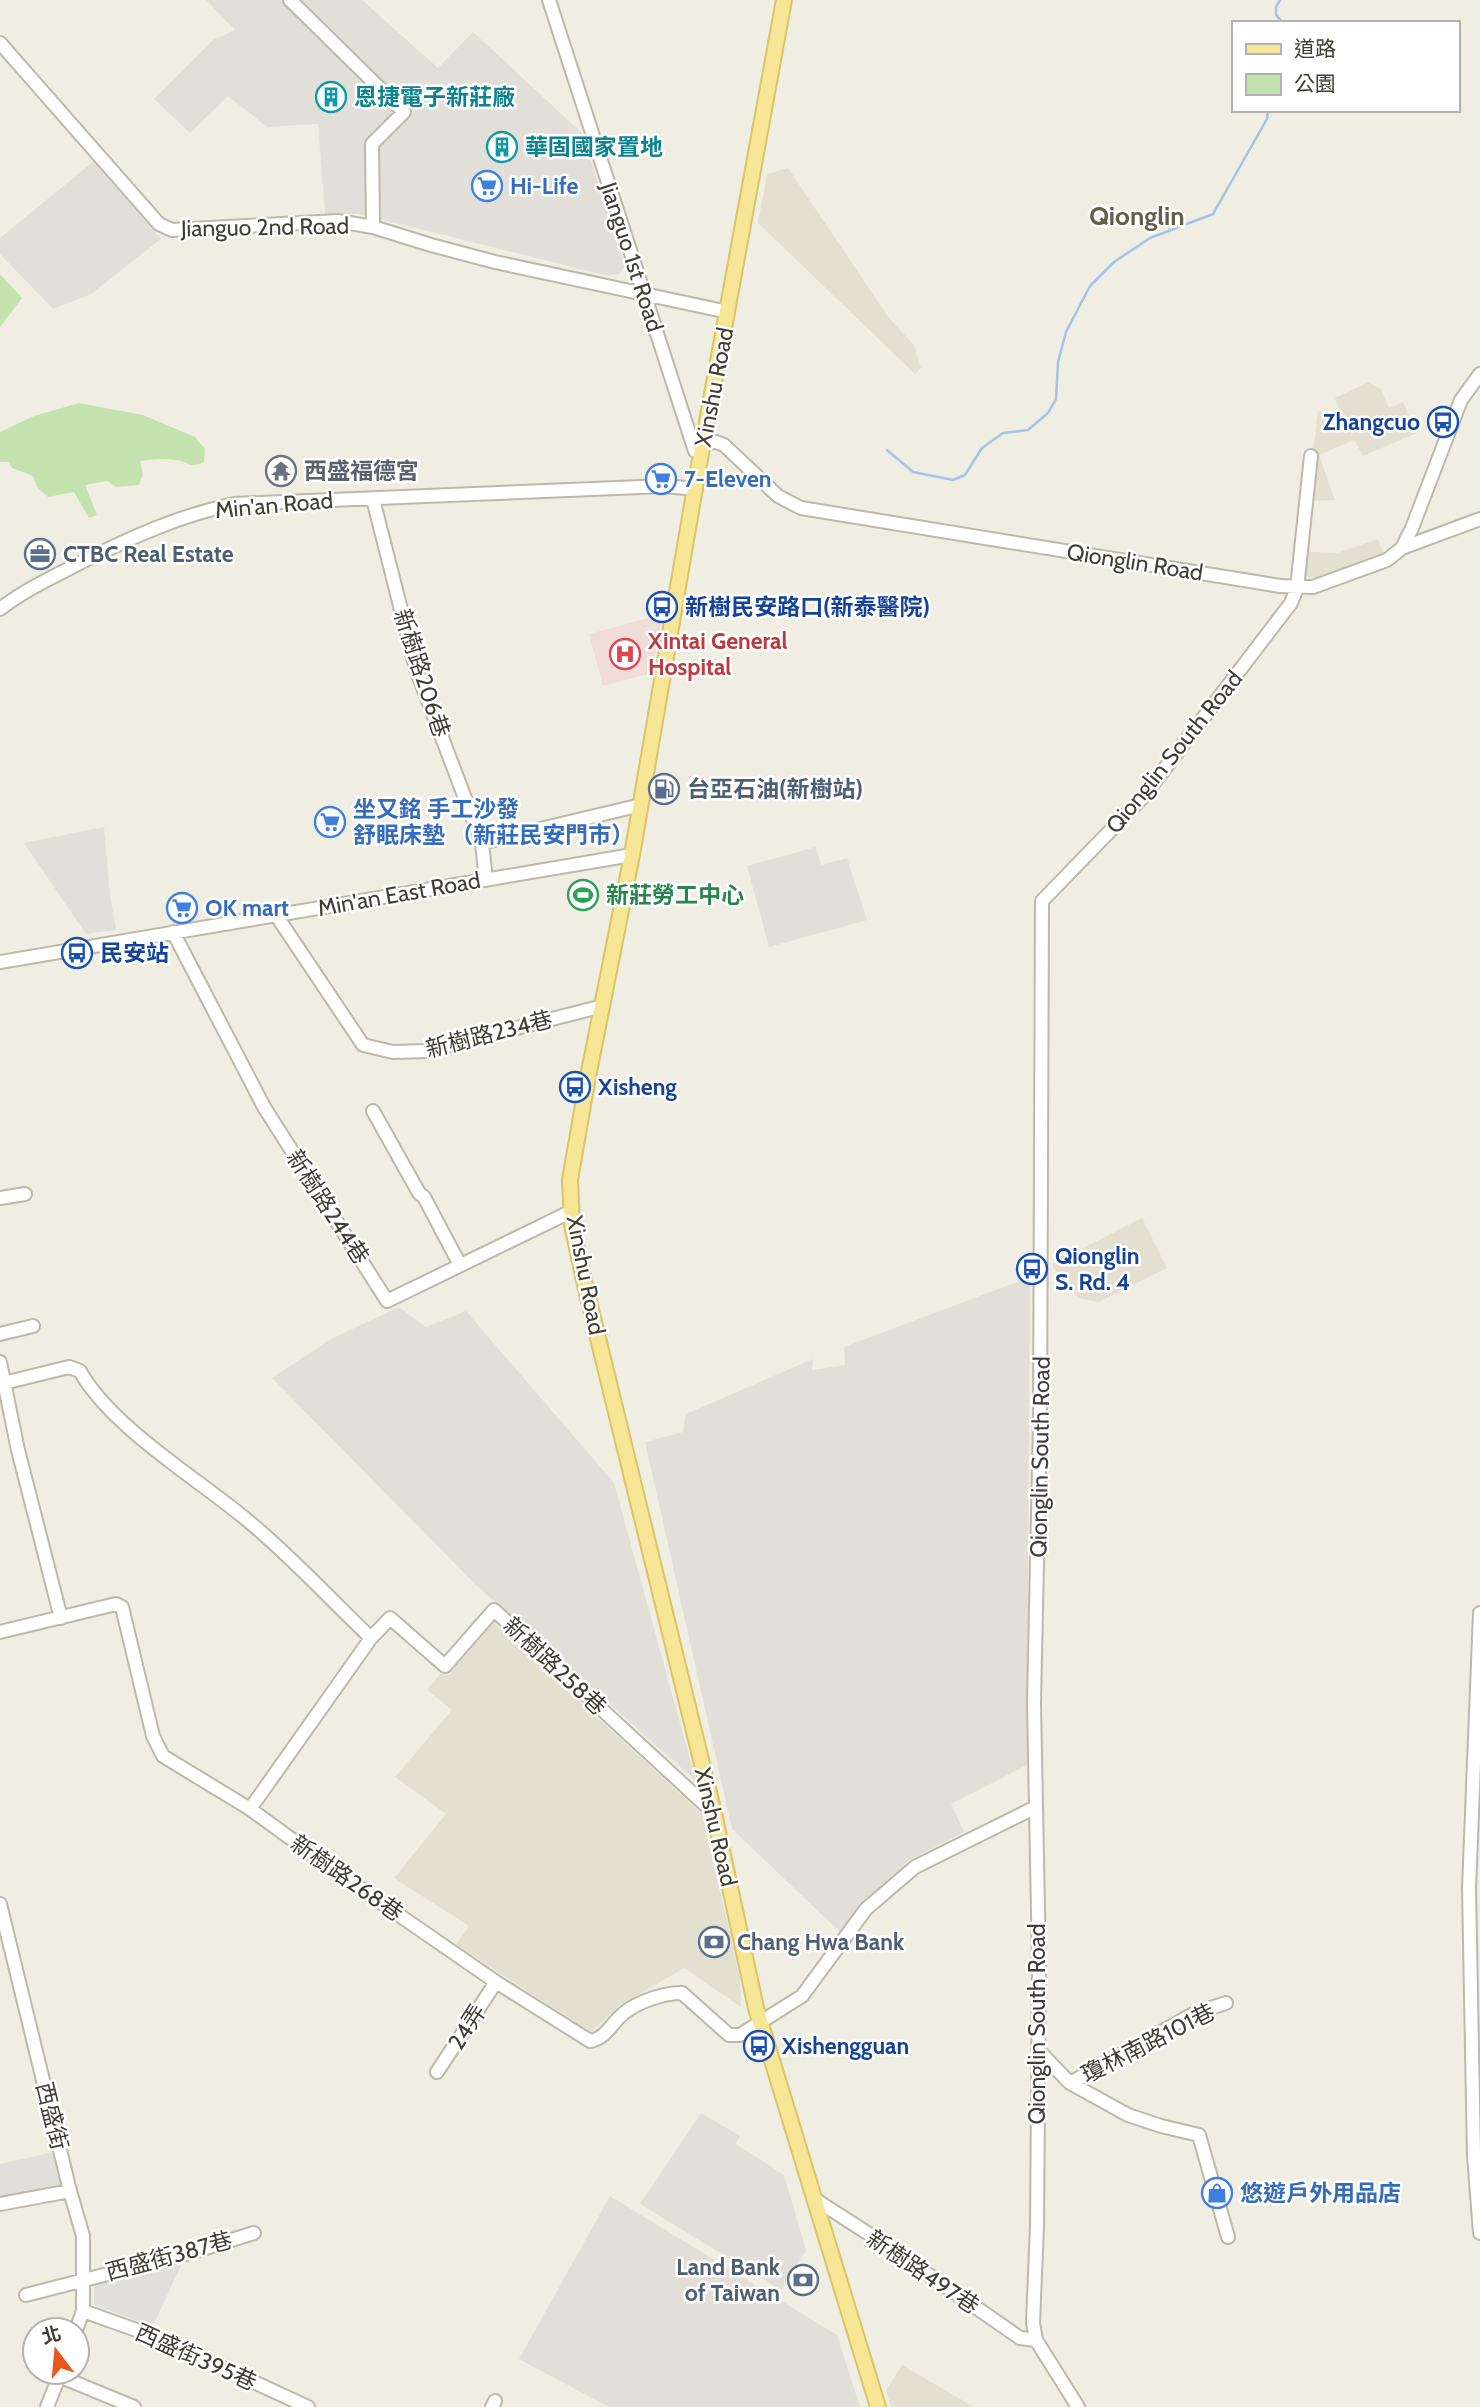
<svg xmlns="http://www.w3.org/2000/svg" width="1480" height="2407" viewBox="0 0 1480 2407" font-family="Cabin,'Noto Sans TC',sans-serif">
<rect width="100%" height="100%" fill="#f0eee3"/>
<path fill="#e4e0d1" d="M788 168 889 318 914 345 921 368 915 374 758 223 767 174Z
M1368 382 1381 389 1389 408 1403 402 1417 433 1363 456 1354 440 1319 455 1335 500 1307 501 1318 411 1342 416 1335 398Z
M1378 539 1385 557 1327 578 1298 577 1299 551 1337 553Z
M1142 1218 1167 1268 1099 1302 1081 1299 1061 1281 1052 1264Z
M492 1621 702 1814 740 1978 741 2007 684 1968 619 2006 591 2032 456 1945 469 1926 394 1878 446 1814 395 1777 452 1710 427 1690 440 1674 449 1675Z
M902 2365 974 2407H891L886 2390Z"/>
<path fill="#e2dfd8" d="M206 0H362L438 68 473 32 582 133 625 265 619 274 609 276 359 214H325L318 124 267 127 228 96 190 133 154 99 213 40 235 30Z
M94 161 161 239 91 294 53 309 0 254V238Z
M104 827 110 895 116 930 86 934 24 843Z
M816 847 821 865 847 858 867 920 769 947 747 866Z
M1030 1277 1027 1765 951 1804 964 1832 908 1861 841 1933 732 1829 645 1442 683 1432 686 1414 813 1359 812 1370 845 1365 844 1347Z
M399 1307 426 1327 466 1311 614 1483 696 1781 476 1585 272 1378 331 1339Z
M701 2113 740 2136 736 2144 784 2175 806 2250 781 2290 640 2204Z
M610 2196 837 2335 860 2407H609L519 2359Z"/>
<path fill="#f0ddd7" d="M663 614 652 673 603 686 589 634Z"/>
<path fill="#c4e2ae" d="M0 274 22 298 0 327Z
M79 403 143 415 195 437 205 449 204 462C188 469 190 462 176 460 164 458 152 459 140 461L143 474 139 485 116 487 107 481 85 485 97 515 89 518 74 492 48 497 37 487 33 476 12 468 8 462H0V432L34 416Z"/>
<path fill="#e1dfdb" d="M58 2151 68 2187 0 2198V2164Z
M181 2265 153 2326 94 2305 95 2281Z"/>
<g fill="none" stroke-linecap="round" stroke-linejoin="round">
<path stroke="#a2c4e9" stroke-width="2.5" d="M1280 0 1276 7V15L1283 23
M887 450 913 472 953 480 965 475 982 448 1003 433 1028 430 1048 413 1056 399 1058 362 1066 332 1090 286 1114 262 1150 238 1213 214 1267 119 1268 110"/>
<g stroke="#bdb9a9" stroke-width="16">
<path id="minor" d="M290 0 404 112 372 144 373 227
M549 0 695 451
M0 43 159 224 172 230 338 221 373 227 431 245 495 262 728 312
M694 444 716 442 724 445 778 496 801 508 1280 586 1313 587 1387 560 1402 548 1412 528 1461 400 1480 374
M373 499 416 669 482 843 486 880
M1402 548 1480 519
M0 609C26 589 55 576 84 561 132 537 181 515 234 504L665 486 696 489
M482 843 641 805
M276 915 363 1045 393 1052 426 1051 603 1006
M173 932 264 1107 387 1301 572 1211
M0 962 632 855
M373 1111 419 1193 424 1197 460 1265
M0 1198 25 1194
M0 1334 33 1326
M0 1362 18 1450 61 1618
M0 1384 69 1367 80 1371C110 1426 198 1479 247 1520 291 1556 330 1599 371 1638L250 1809 341 1875 496 1982 590 2041C607 2038 611 2023 624 2013 639 2001 664 1993 682 1993L729 2035H740L802 1996 866 1909 915 1867 1036 1807
M1480 1613 1469 1888 1474 2156 1480 2233
M0 1632 116 1604 122 1607 153 1736 163 1756 250 1809
M371 1638 390 1618 445 1666 494 1610 714 1813
M0 1904 70 2191 83 2236V2311L76 2330
M1038 2050 1070 2083 1128 2115 1161 2126 1199 2135 1228 2237
M437 2072 496 1982
M1070 2083 1195 2013 1226 2003
M813 2198 886 2245 1020 2338 1036 2340
M0 2204 70 2191
M26 2295 193 2252 254 2233
M83 2311 156 2337 308 2407
M59 2376 134 2407
M47 2407 61 2372
M492 2407 495 2401
M1078 2407 1036 2340 1033 2323 1037 2226 1039 1964 1034 1703 1040 1422 1042 901 1143 797 1291 603 1297 588 1311 456"/>
</g>
<g stroke="#d9c568" stroke-width="18">
<path id="major" d="M784 0 697 476 632 855 587 1082 570 1180 572 1225 585 1285 714 1813 756 2008 878 2407"/>
</g>
<use href="#minor" stroke="#fff" stroke-width="12"/>
<use href="#major" stroke="#f6e696" stroke-width="14"/>
</g>
<defs>
<g id="building-ring" transform="scale(1.575)"><circle r="9.5" fill="#fff" stroke="#0f9aa8" stroke-width="1.5"/><path d="M-4-6H4V6H1V3H-1V6H-4ZM-2.5-4.3h1.7v1.8h-1.7ZM.8-4.3h1.7v1.8H.8ZM-2.5-1h1.7V.8h-1.7ZM.8-1h1.7V.8H.8Z" fill="#0f9aa8"/></g>
<g id="supermarket-ring" transform="scale(1.575)"><circle r="9.5" fill="#fff" stroke="#3f7fe0" stroke-width="1.5"/><path d="M-6-5.5h2.5l.6 2H6L4.5 2H-2.5L-4.4-4H-6ZM-1.5 3.2a1.3 1.3 0 1 0 .1 0ZM3 3.2a1.3 1.3 0 1 0 .1 0Z" fill="#3f7fe0"/></g>
<g id="bus-ring" transform="scale(1.575)"><circle r="9.5" fill="#fff" stroke="#1a4fb4" stroke-width="1.5"/><path d="M-5-6H5V4H4V6H2V4H-2V6H-4V4H-5ZM-3.5-4V0h7V-4ZM-3.5 1.2v1.5H-2V1.2ZM2 1.2v1.5H3.5V1.2Z" fill="#1a4fb4"/></g>
<g id="temple-ring" transform="scale(1.575)"><circle r="9.5" fill="#fff" stroke="#6b7280" stroke-width="1.5"/><path d="M0-6L5-2H3V0L6.5 2.5H4V6H1.5V3h-3V6H-4V2.5H-6.5L-3 0V-2H-5Z" fill="#6b7280"/></g>
<g id="office-ring" transform="scale(1.575)"><circle r="9.5" fill="#fff" stroke="#5c6f8a" stroke-width="1.5"/><path d="M-6-3h4V-5.5h4V-3h4V5H-6ZM-1-4.5V-3h2v-1.5ZM-6 0V1H6V0Z" fill="#5c6f8a"/></g>
<g id="hospital-ring" transform="scale(1.575)"><circle r="9.5" fill="#fff" stroke="#e0444e" stroke-width="1.5"/><path d="M-5-5h3v3.5h4V-5h3V5h-3V1.5h-4V5h-3Z" fill="#e0444e"/></g>
<g id="fuel-ring" transform="scale(1.575)"><circle r="9.5" fill="#fff" stroke="#5c6f8a" stroke-width="1.5"/><path d="M-5.5-6h7V0h2V4h1.3V-2.5L3-4.5l.8-.8L6-3V5H2.5V1h-1V6h-7ZM-4.2-4.7v3.2H.2V-4.7Z" fill="#5c6f8a"/></g>
<g id="stadium-ring" transform="scale(1.575)"><circle r="9.5" fill="#fff" stroke="#2e9e5b" stroke-width="1.5"/><path d="M0-5a6.5 5 0 1 0 0 10a6.5 5 0 1 0 0-10ZM-3.5-1.8h7v3.6h-7Z" fill="#2e9e5b"/></g>
<g id="bank-ring" transform="scale(1.575)"><circle r="9.5" fill="#fff" stroke="#5c6f8a" stroke-width="1.5"/><path d="M-6-4H6V4H-6ZM0-2.3a2.3 2.3 0 1 0 0 4.6a2.3 2.3 0 1 0 0-4.6Z" fill="#5c6f8a"/></g>
<g id="shop-ring" transform="scale(1.575)"><circle r="9.5" fill="#fff" stroke="#3f7fe0" stroke-width="1.5"/><path d="M-5-2.5h2.3a2.7 3.5 0 0 1 5.4 0H5L5.5 6h-11ZM-1.5-2.5h3a1.5 2.3 0 0 0-3 0Z" fill="#3f7fe0"/></g>
</defs>
<g fill-rule="evenodd">
<use href="#building-ring" x="331" y="97"/>
<use href="#building-ring" x="502" y="147"/>
<use href="#supermarket-ring" x="487" y="186"/>
<use href="#bus-ring" x="1443" y="422"/>
<use href="#temple-ring" x="281" y="471"/>
<use href="#supermarket-ring" x="661" y="479"/>
<use href="#office-ring" x="40" y="554"/>
<use href="#bus-ring" x="662" y="607"/>
<use href="#hospital-ring" x="625" y="654"/>
<use href="#fuel-ring" x="664" y="789"/>
<use href="#supermarket-ring" x="330" y="822"/>
<use href="#stadium-ring" x="583" y="895"/>
<use href="#supermarket-ring" x="182" y="908"/>
<use href="#bus-ring" x="77" y="953"/>
<use href="#bus-ring" x="575" y="1087"/>
<use href="#bus-ring" x="1032" y="1269"/>
<use href="#bank-ring" x="714" y="1942"/>
<use href="#bus-ring" x="759" y="2046"/>
<use href="#shop-ring" x="1217" y="2193"/>
<use href="#bank-ring" x="803" y="2280"/>
</g>
<g text-anchor="middle" dominant-baseline="central" stroke-width="5" stroke-linejoin="round" paint-order="stroke">
<g font-size="23" font-weight="bold" fill="#0d838f" stroke="#fff" text-anchor="start">
<text x="354" y="97">恩捷電子新莊廠</text>
<text x="525" y="147">華固國家置地</text>
</g>
<g font-size="23" font-weight="bold" fill="#366cbe" stroke="#fff" text-anchor="start">
<text x="510" y="186">Hi-Life</text>
<text x="684" y="479">7-Eleven</text>
<text x="353" y="809">坐又銘 手工沙發<tspan x="353" dy="26">舒眠床墊 （新莊民安門市）</tspan></text>
<text x="205" y="908">OK mart</text>
<text x="1240" y="2193">悠遊戶外用品店</text>
</g>
<g font-size="23" fill="#413e34" stroke="#fff">
<text transform="translate(265 227) rotate(-1)">Jianguo 2nd Road</text>
<text transform="translate(632 257) rotate(72)">Jianguo 1st Road</text>
<text transform="translate(714 387) rotate(-79)">Xinshu Road</text>
<text transform="translate(274 505) rotate(-5)">Min'an Road</text>
<text transform="translate(1135 562) rotate(9)">Qionglin Road</text>
<text transform="translate(422 673) rotate(72)">新樹路206巷</text>
<text transform="translate(1174 752) rotate(-51)">Qionglin South Road</text>
<text transform="translate(399 894) rotate(-10)">Min'an East Road</text>
<text transform="translate(489 1034) rotate(-14)">新樹路234巷</text>
<text transform="translate(328 1207) rotate(57)">新樹路244巷</text>
<text transform="translate(586 1275) rotate(79)">Xinshu Road</text>
<text transform="translate(1040 1457) rotate(-89)">Qionglin South Road</text>
<text transform="translate(555 1666) rotate(43)">新樹路258巷</text>
<text transform="translate(716 1827) rotate(77)">Xinshu Road</text>
<text transform="translate(347 1878) rotate(35)">新樹路268巷</text>
<text transform="translate(1037 2024) rotate(-90)">Qionglin South Road</text>
<text transform="translate(467 2027) rotate(-57)">24弄</text>
<text transform="translate(1148 2043) rotate(-27)">瓊林南路101巷</text>
<text transform="translate(52 2116) rotate(76)">西盛街</text>
<text transform="translate(169 2256) rotate(-15)">西盛街387巷</text>
<text transform="translate(923 2272) rotate(34)">新樹路497巷</text>
<text transform="translate(196 2357) rotate(24)">西盛街395巷</text>
</g>
<g font-size="23" font-weight="bold" fill="#164399" stroke="#fff" text-anchor="start">
<text x="1420" y="422" text-anchor="end">Zhangcuo</text>
<text x="685" y="607">新樹民安路口(新泰醫院)</text>
<text x="100" y="953">民安站</text>
<text x="598" y="1087">Xisheng</text>
<text x="1055" y="1256">Qionglin<tspan x="1055" dy="26">S. Rd. 4</tspan></text>
<text x="782" y="2046">Xishengguan</text>
</g>
<g font-size="23" font-weight="bold" fill="#5b616d" stroke="#fff" text-anchor="start">
<text x="304" y="471">西盛福德宮</text>
</g>
<g font-size="23" font-weight="bold" fill="#4e5e75" stroke="#fff" text-anchor="start">
<text x="63" y="554">CTBC Real Estate</text>
<text x="687" y="789">台亞石油(新樹站)</text>
<text x="737" y="1942">Chang Hwa Bank</text>
<text x="780" y="2267" text-anchor="end">Land Bank<tspan x="780" dy="26">of Taiwan</tspan></text>
</g>
<g font-size="23" font-weight="bold" fill="#be3a42" stroke="#fff" text-anchor="start">
<text x="648" y="641">Xintai General<tspan x="648" dy="26">Hospital</tspan></text>
</g>
<g font-size="23" font-weight="bold" fill="#27864d" stroke="#fff" text-anchor="start">
<text x="606" y="895">新莊勞工中心</text>
</g>
<g font-size="26" font-weight="bold" fill="#635d4c" stroke="#fff">
<text x="1137" y="216">Qionglin</text>
</g>
</g>
<rect x="1232" y="21" width="228" height="91" fill="#ffffff" stroke="#b3b2ae" stroke-width="2"/>
<rect x="1246" y="44" width="35" height="10" fill="#f6e696" stroke="#b3b2ae" stroke-width="2"/>
<text x="1294" y="56" font-size="21" fill="#413e34">道路</text>
<rect x="1246" y="74" width="35" height="21" fill="#c4e2ae" stroke="#b3b2ae" stroke-width="2"/>
<text x="1294" y="91" font-size="21" fill="#413e34">公園</text>
<g transform="translate(56 2351) rotate(344)"><circle r="33" fill="#ffffff" stroke="#b3b2ae" stroke-width="2"/>
<path d="M0-5L12 26L0 18L-12 26Z" fill="#e95721"/>
<text y="-10" font-size="19" font-weight="bold" text-anchor="middle" fill="#413e34">北</text>
</g>
</svg>
